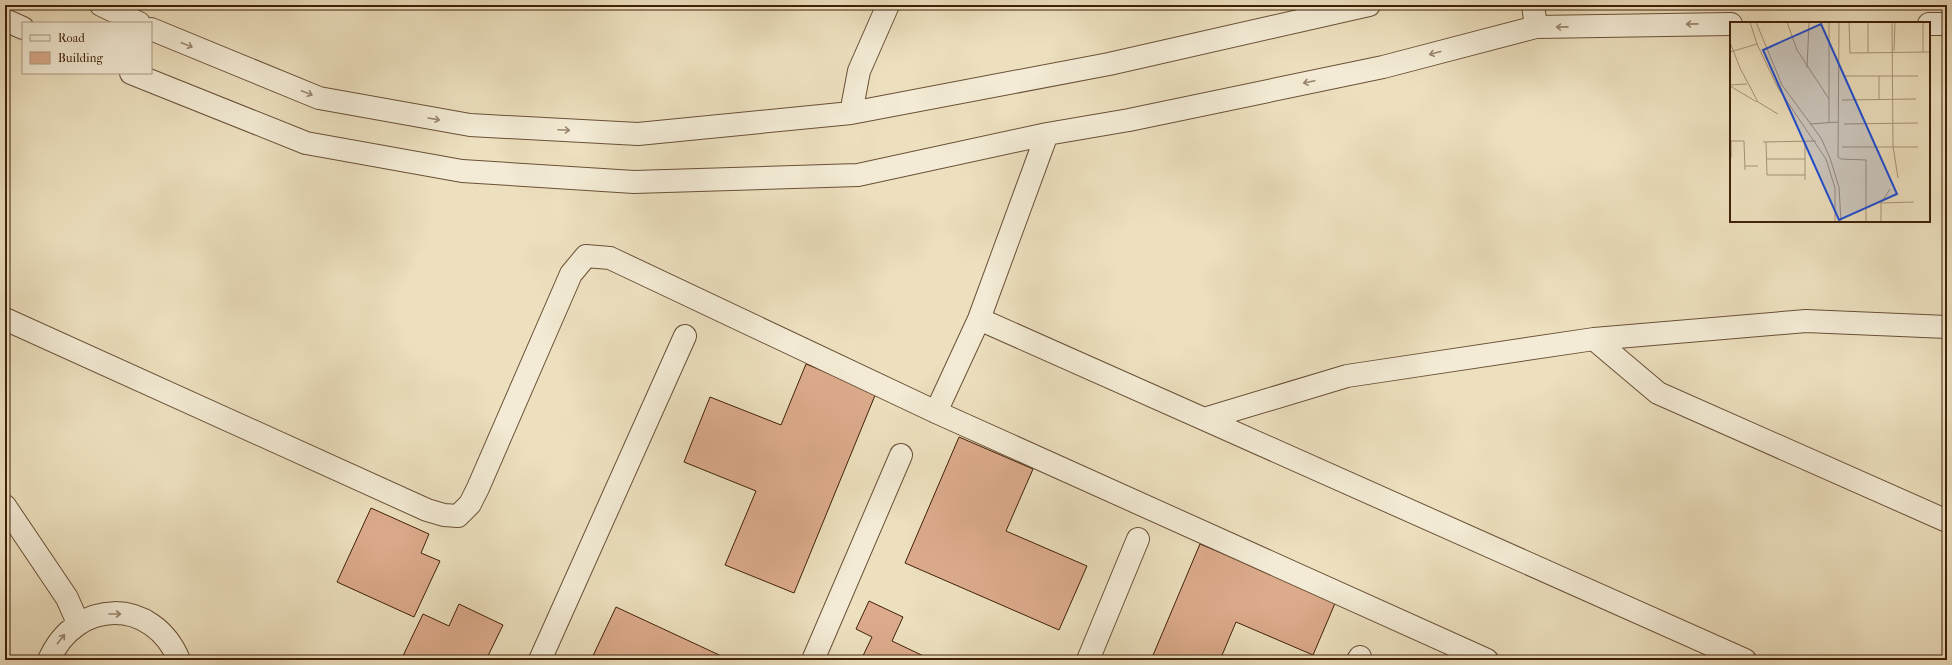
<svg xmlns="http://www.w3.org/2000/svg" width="1952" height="665" viewBox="0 0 1952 665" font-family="'IM FELL French Canon',serif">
<rect width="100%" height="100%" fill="#ede0bf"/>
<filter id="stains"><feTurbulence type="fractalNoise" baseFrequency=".005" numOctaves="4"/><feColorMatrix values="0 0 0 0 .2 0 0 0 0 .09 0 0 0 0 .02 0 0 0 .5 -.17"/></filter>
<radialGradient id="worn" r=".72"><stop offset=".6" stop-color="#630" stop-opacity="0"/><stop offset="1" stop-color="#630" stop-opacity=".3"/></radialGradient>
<path fill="#dcab8c" stroke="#3f2008" d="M806 364 876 393 794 593 725 565 756 491 684 462 710 397 781 425Z
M959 437 1033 469 1006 531 1087 566 1059 630 905 563Z
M371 508 429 534 421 553 440 561 414 617 337 582Z
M1200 544 1336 601 1313 655 1236 622 1220 660H1151Z
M869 601 903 617 892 641 932 660H861L872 637 856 629Z
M459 604 503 625 486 660H401L423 614 449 626Z
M616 607 730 660H591Z"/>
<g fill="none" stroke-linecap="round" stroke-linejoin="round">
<g stroke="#6a5036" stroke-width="24">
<path id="minor" d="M101 5 139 23
M1533 5 1536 27
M5 20 23 28
M1929 24H1947
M151 29 319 98 470 125 638 134 851 113 1109 64 1369 5
M131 73 306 143 462 171 634 182 858 175 1047 134 1129 120 1383 67 1536 27 1731 24
M851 113 859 71 888 5
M5 319 427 510 444 515 458 516 470 504 478 488 571 274 586 256 610 258 936 412 1487 660
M979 319 1204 419 1347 376 1594 339 1806 321 1947 327
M1594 339 1658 393 1947 521
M936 412 979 319 1047 134
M1204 419 1745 660
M5 506 67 598 78 623
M49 660C76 598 153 597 179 660
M540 660 685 336
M813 660 901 455
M1088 660 1138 539
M1358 660 1360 657"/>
</g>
<use href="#minor" stroke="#f3ebd5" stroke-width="22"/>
</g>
<defs><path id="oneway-shaft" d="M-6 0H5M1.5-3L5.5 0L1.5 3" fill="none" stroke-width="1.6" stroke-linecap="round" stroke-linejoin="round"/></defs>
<g stroke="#99866e">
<use href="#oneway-shaft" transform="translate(1692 24) rotate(179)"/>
<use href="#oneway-shaft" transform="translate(1562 27) rotate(179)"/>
<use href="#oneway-shaft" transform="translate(187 45) rotate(22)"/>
<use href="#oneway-shaft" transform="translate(1435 53) rotate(165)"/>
<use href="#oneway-shaft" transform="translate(1309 82) rotate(168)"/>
<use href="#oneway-shaft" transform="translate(307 93) rotate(22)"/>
<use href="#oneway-shaft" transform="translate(434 119) rotate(10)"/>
<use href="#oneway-shaft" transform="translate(564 130) rotate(3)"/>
<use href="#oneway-shaft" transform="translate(115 614)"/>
<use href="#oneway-shaft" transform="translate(61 639) rotate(-52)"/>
</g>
<g transform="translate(1730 22)">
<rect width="200" height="200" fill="#ede0bf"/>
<path fill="none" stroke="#a79376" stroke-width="1" d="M20 0 27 22 48 66 96 137 105 166V200M26 0 52 63 91 116 100 136 109 165 111 200M57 0 67 28 99 77V100M109 0 108 135 111 137 136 138V200M119 0 120 31 200 30M162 0 163 124 168 156M193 0V30M0 20 10 46 28 80 48 92M164 29 165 0M0 30 27 22M138 31V0M77 46 79 0M113 54H188M149 54V77M0 63 17 62M0 64 27 80M99 77V0M112 78 186 77M200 87V42M80 102 108 100M114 102 188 101M0 119H14L15 148M1 119V136M33 120 86 119M36 120 37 153H75M112 125H188M36 137H75M15 144H28M75 158V120M151 181 184 180M151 200V181L160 167"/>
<path fill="#1d4ed8" fill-opacity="0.15" stroke="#1d4ed8" stroke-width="2" d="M91 2 167 172 109 198 33 28Z"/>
<rect width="200" height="200" fill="none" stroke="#3f2008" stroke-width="2"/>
</g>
<rect width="1952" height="665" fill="none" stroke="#ede0bf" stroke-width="20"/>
<rect x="6" y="6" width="1940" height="653" fill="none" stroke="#3f2008" stroke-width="2"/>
<rect x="10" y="10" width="1932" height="645" fill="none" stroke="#3f2008"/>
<rect x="22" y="22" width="130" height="52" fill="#f3ebd5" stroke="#ab9a83"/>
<rect x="30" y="35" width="20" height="6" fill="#f3ebd5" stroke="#ab9a83"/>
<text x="58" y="42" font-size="12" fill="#3f2008">Road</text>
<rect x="30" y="52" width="20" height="12" fill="#dcab8c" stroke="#ab9a83"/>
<text x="58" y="62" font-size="12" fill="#3f2008">Building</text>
<rect width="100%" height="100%" filter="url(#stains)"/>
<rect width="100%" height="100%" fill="url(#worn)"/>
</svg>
